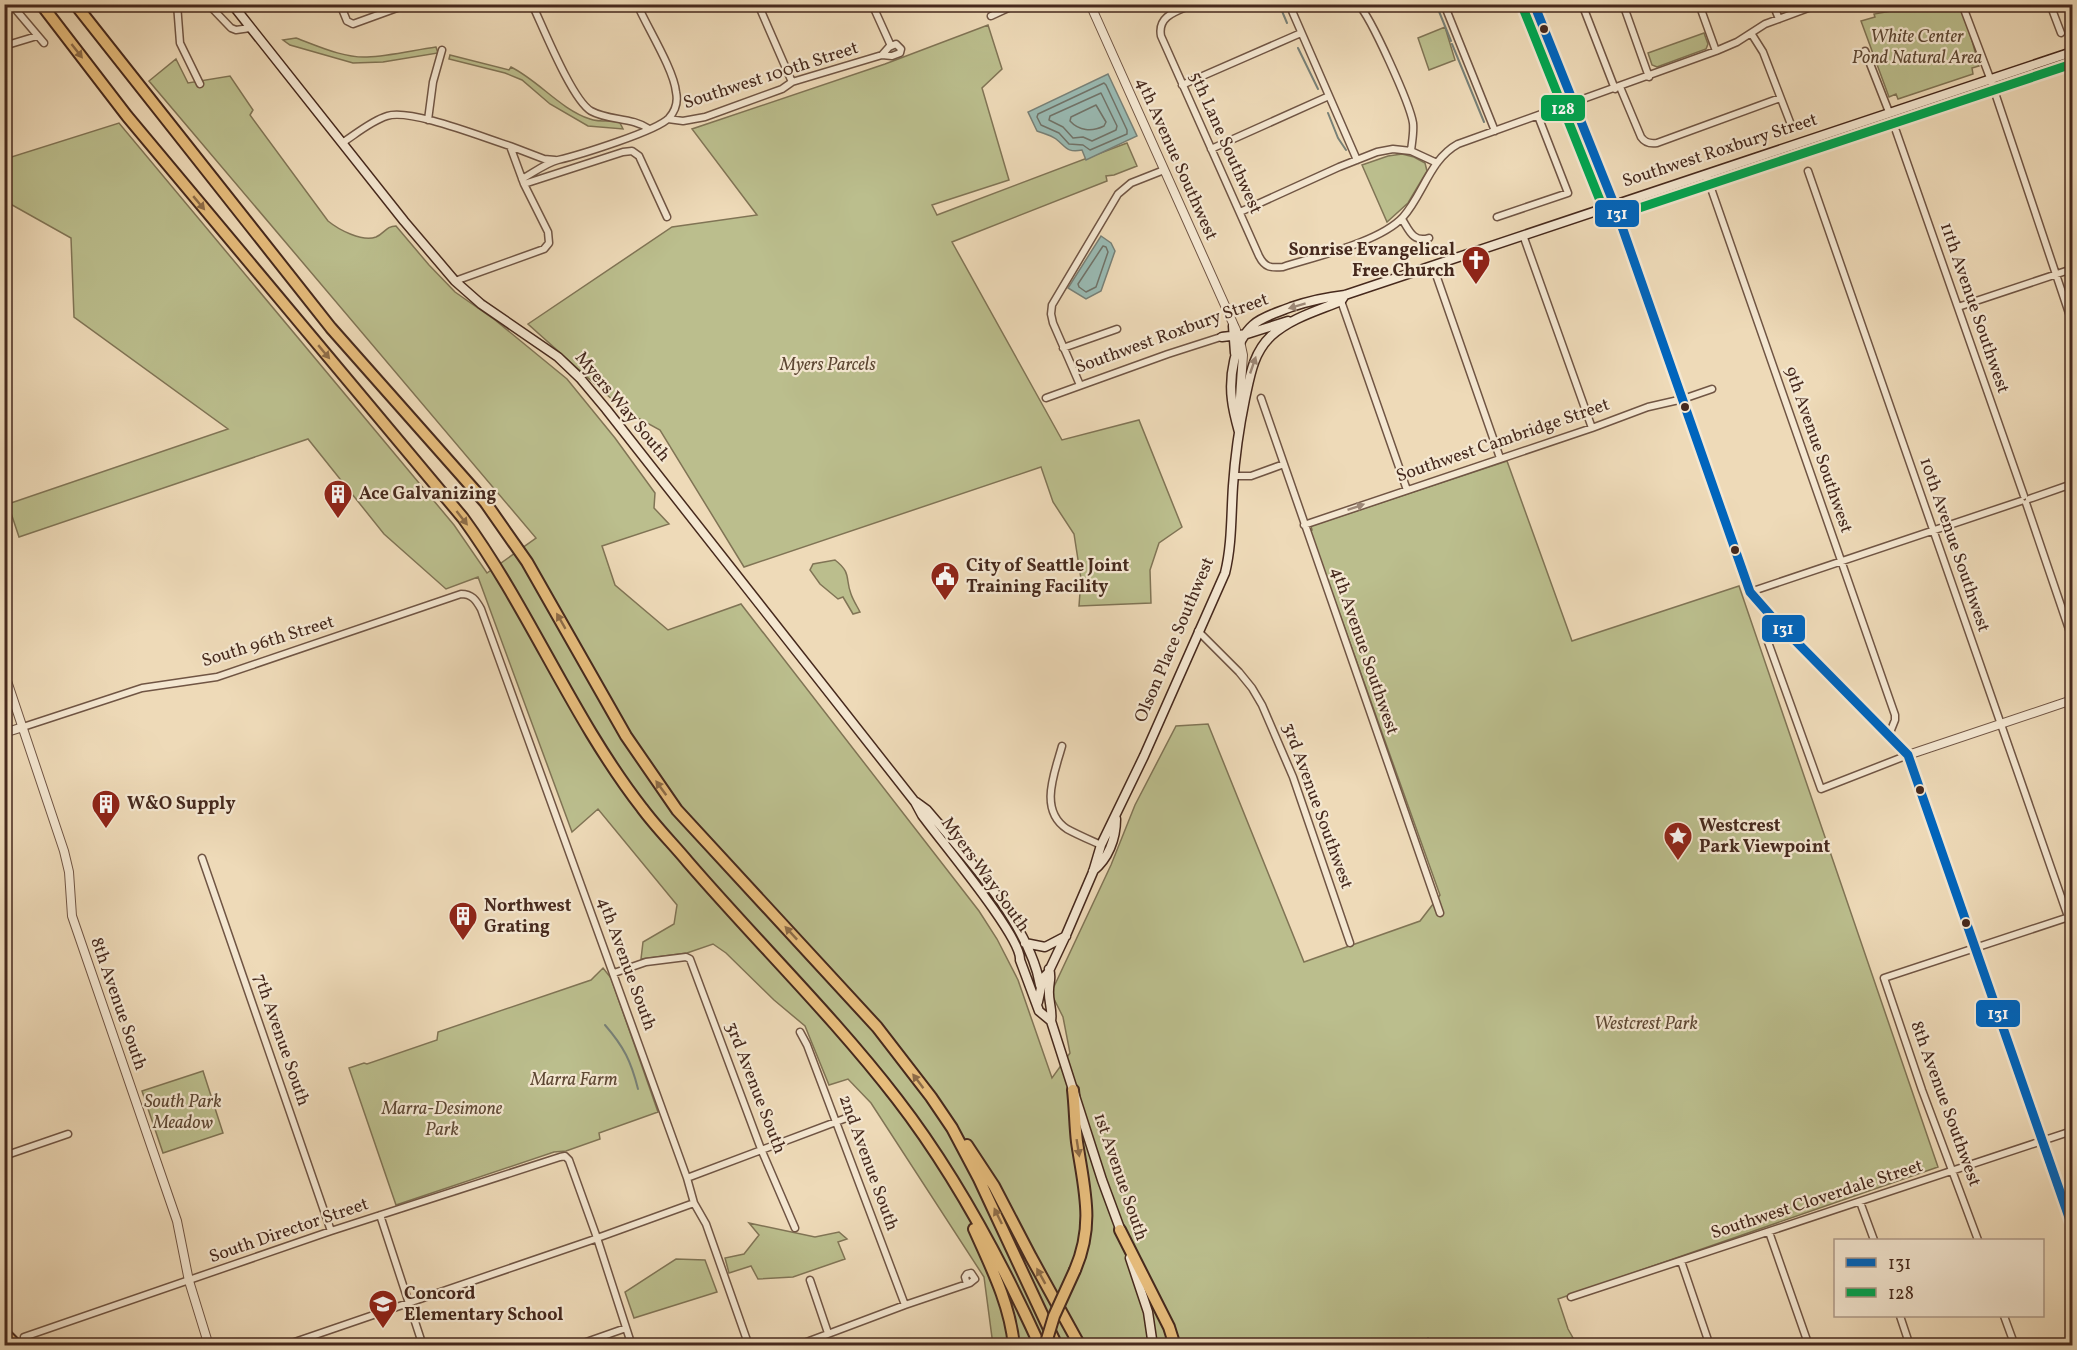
<svg xmlns="http://www.w3.org/2000/svg" width="2077" height="1350" viewBox="0 0 2077 1350" font-family="Vollkorn,serif">
<rect width="100%" height="100%" fill="#eedab8"/>
<filter id="stains"><feTurbulence type="fractalNoise" baseFrequency=".00333" numOctaves="4"/><feColorMatrix values="0 0 0 0 .2 0 0 0 0 .09 0 0 0 0 .02 0 0 0 .5 -.17"/></filter>
<radialGradient id="worn" r=".72"><stop offset=".6" stop-color="#630" stop-opacity="0"/><stop offset="1" stop-color="#630" stop-opacity=".3"/></radialGradient>
<path fill="#bbbe8d" stroke="#807455" stroke-width="1.5" d="M1891 5H1960L1968 26 1979 66 1972 68 1973 74 1898 99 1896 94 1889 97 1861 21 1875 17 1874 14 1892 11Z
M988 25 1002 69 982 88 1009 180 932 205 937 215 1127 143 1137 166 1114 175 1106 176 1107 181 952 242 1062 440 1139 420 1182 527 1159 543 1150 570 1151 603 1079 606 1081 579 1074 534 1053 502 1041 467 744 567 660 430 625 411 528 324 672 227 757 215 692 129 885 64Z
M1445 27 1455 60 1429 70 1418 38Z
M1704 33 1708 44 1706 49 1657 67 1652 65 1648 53Z
M296 38C318 46 343 58 367 57 390 56 414 50 436 47L438 53 383 62 353 63 290 45 283 40Z
M450 55 509 70 511 67C539 81 560 109 590 119 598 122 610 121 619 121L623 129 588 126 550 104 522 80 505 73 449 59Z
M176 59 188 83 230 76 253 110 250 115 328 221C339 230 362 242 376 237 385 233 386 226 396 226L429 265 455 292 495 320 567 379 615 438 655 493 654 508 669 524 602 546 615 585 668 630 741 604 979 911 997 939 1018 980 1052 1078 1070 1053 1063 1017 1051 993 1111 865 1135 805 1176 726 1208 724 1304 962 1420 921 1440 895 1310 531 1312 530 1311 526 1507 461 1572 641 1739 586 1938 1167 1558 1299 1568 1329 1577 1345H993L984 1277 871 1103 848 1079 829 1085 805 1026 774 1000 726 953 713 944 687 953 641 959 643 942 674 924 677 905 598 809 572 832 478 577 446 589 384 534 308 439 19 537 8 504 228 429 74 317 71 238 5 201V159L119 123 454 525 487 573 536 538 149 81Z
M1402 154 1414 157 1425 163 1427 171 1408 203 1387 222 1362 165 1388 156Z
M835 560C852 573 845 579 851 594 853 600 857 606 860 612L853 614 843 597 838 599 820 584 810 570 813 564Z
M603 968 611 978 658 1112 599 1133 600 1139 566 1151 554 1152 396 1205 349 1068 364 1063 367 1064 437 1040 438 1032 591 980Z
M203 1071 223 1133 163 1153 142 1091Z
M749 1223 815 1237 839 1232 847 1239 838 1242 845 1259 793 1277 758 1279 751 1266 729 1273 725 1258 744 1254 759 1235Z
M676 1259 705 1260 717 1292 634 1318 625 1292Z"/>
<path fill="#99bab3" stroke="#788077" stroke-width="1.5" d="M1108 74 1137 136 1086 160 1082 150C1067 153 1066 147 1056 139 1051 135 1042 133 1037 131L1028 112Z
M1101 236 1111 243 1115 251 1101 291 1086 299 1068 288Z"/>
<g fill="none" stroke-linecap="round" stroke-linejoin="round">
<path stroke="#707268" stroke-width="1.5" d="M1104 83 1106 85 1127 130V134L1090 150 1083 145 1069 144 1059 133 1041 125 1037 117 1038 114Z
M1101 93 1117 126 1116 130 1092 141 1083 137 1073 138 1063 127 1049 120 1050 116Z
M1096 105 1106 122 1104 126C1092 132 1079 131 1070 121L1071 117Z
M1103 246 1106 247 1108 252 1096 287 1086 292 1079 287 1078 284Z"/>
<path stroke="#788077" stroke-width="2" d="M1279 4 1287 23
M1436 4 1451 41
M1452 44 1484 122
M1298 48 1318 89
M1328 113 1338 138 1346 150
M605 1025C624 1047 631 1061 638 1089
M1428 1338V1346"/>
<g stroke="#705544" stroke-width="9">
<path id="minor" d="M11 4 44 43
M177 4 180 43 200 84
M208 4 231 28 236 30 250 28
M340 4 347 21 353 24 408 4
M532 4C543 27 572 100 591 111 609 121 632 117 649 129
M758 4 792 82
M872 4 891 46
M1194 4C1178 11 1157 15 1161 36L1259 256C1265 268 1271 268 1283 267 1317 256 1380 242 1403 217 1423 195 1430 159 1458 144L1716 51 1737 42 1765 24 1819 4
M1289 4 1357 160
M1358 4C1371 17 1410 104 1413 123 1414 132 1412 141 1411 151
M1444 4 1495 131
M1582 4 1615 89
M1623 4 1649 77
M1699 4 1716 51
M1773 4 1779 19
M1962 4 1990 78 2072 322
M2050 4 2061 33
M991 16 1017 4
M1751 33 1763 52 1790 122
M896 44 901 49 900 53 892 56 882 55 889 47Z
M4 46 37 36
M1865 51 1889 112
M1182 85 1301 33
M1620 87 1641 137C1645 143 1650 144 1657 143L1780 98
M668 119 683 121 705 117 782 89 792 82 882 55
M428 120 433 82 442 50
M1896 131 2024 496
M342 143C356 134 371 121 387 116 410 108 484 138 510 146L524 184 548 232 549 243 544 249 455 281
M510 146 544 159 555 160
M1211 149 1329 96
M1808 171 2072 928
M1706 174 1895 715V720L1889 735
M522 179C533 173 546 163 558 160 579 155 657 131 669 118 676 110 678 101 676 92 674 70 647 27 637 4
M524 184 623 152 632 151 639 156 667 217
M1240 212 1339 167 1377 152 1393 149 1411 151 1437 163
M1497 217 1568 193 1538 116
M1402 219C1409 230 1413 243 1429 238
M1523 235 1592 428
M1433 266 1500 458
M1341 301 1407 490
M1958 307 2072 269
M1063 348 1117 329
M1080 385 1053 323 1051 314 1052 305 1118 194 1131 183 1164 170
M1046 398 1168 354 1224 336
M1261 398 1440 913
M1234 476H1251L1284 464
M2029 499 2072 484
M2026 503 2072 638
M1304 525 1592 428 1648 407 1683 399 1712 389
M1750 592 2021 501
M1198 631 1239 672 1252 688 1262 705 1293 777 1350 943
M1768 642 1821 789 1908 755
M23 727 142 688 217 677 461 594C472 594 476 600 481 609L687 1178 694 1203 706 1224 749 1346
M1062 746C1055 772 1038 810 1067 829 1078 835 1090 840 1101 845
M202 858 331 1231
M614 973 646 962 686 957 690 959 761 1149 795 1228
M800 1032 807 1045 836 1122 905 1305
M4 1156 68 1134
M687 1178 849 1117
M1860 1202 1874 1240
M380 1215 423 1346
M1769 1232 1809 1346
M600 1237 694 1203
M1978 1240 1922 1090 1884 978 2072 916
M598 1241 632 1346
M1681 1261 1710 1346
M810 1280 828 1333
M1571 1297 2072 1131
M1900 1316 1910 1346
M2004 1316 2015 1346
M24 1337 331 1231 560 1157 565 1156 569 1160 596 1235
M283 1346 595 1239
M575 1346 626 1328
M796 1346 905 1305 970 1283 975 1279 971 1273 967 1274 965 1277 967 1284"/>
</g>
<g stroke="#705544" stroke-width="10">
<path id="tertiary" d="M1090 4 1236 330
M1534 4 1614 204 1750 592 1772 617 1908 755 2072 1226
M1239 412 1243 355 1240 341
M4 672 64 851 69 872 72 916 177 1221 189 1281 209 1346
M4 733 23 727
M1908 755 2072 700"/>
</g>
<g stroke="#46291d" stroke-width="11">
<path id="secondary" d="M232 4 404 221 455 281 481 304 558 357 580 378 606 409 915 802 922 815C939 839 1022 937 1020 960L1039 1011 1051 1021
M1233 326 1235 353
M1222 337 1247 334 1288 321
M1239 432C1236 421 1233 410 1232 400 1229 377 1234 342 1253 325 1263 316 1279 312 1291 307 1309 301 1327 297 1345 295L2072 52
M916 802 927 810C966 856 1030 925 1040 985
M1093 871C1108 859 1116 839 1116 819
M1025 943 1045 947 1066 936
M1049 969C1052 978 1049 981 1049 990 1048 1001 1053 1010 1051 1021L1102 1180 1122 1234
M1038 1002 1043 978 1048 973 1066 935 1093 872 1101 845 1144 756 1225 573C1232 545 1231 515 1233 486 1235 457 1239 428 1245 399 1250 376 1253 353 1271 336 1291 318 1317 311 1341 301L1345 295
M1130 1258 1148 1312 1153 1346"/>
</g>
<g stroke="#46291d" stroke-width="14">
<path id="motorway" d="M41 4 127 116 463 518C530 610 572 718 642 808 656 827 673 844 688 862 757 942 833 1016 897 1099 955 1174 1001 1260 1040 1346
M75 4 331 328 485 502 527 562 626 736 677 810 877 1027 931 1097 952 1128 979 1179 1057 1346
M1073 1090C1075 1107 1075 1125 1077 1142 1084 1189 1095 1224 1075 1270
M967 1145 994 1186 1031 1257 1080 1346
M974 1229C991 1267 1010 1304 1014 1346
M1120 1230 1169 1327 1175 1346
M4 1333 17 1346
M4 1345 6 1346"/>
</g>
<use href="#minor" stroke="#f4e7d1" stroke-width="6"/>
<use href="#tertiary" stroke="#f4e7d1" stroke-width="8"/>
<use href="#secondary" stroke="#f4e7d1" stroke-width="8"/>
<use href="#motorway" stroke="#e7bd7c" stroke-width="10"/>
<g stroke="#46291d" stroke-width="14" stroke-linecap="butt">
<path id="motorway-bridge" d="M1045 1346 1054 1316 1075 1270"/>
</g>
<use href="#motorway-bridge" stroke="#e7bd7c" stroke-width="10"/>
<g stroke="#f4e7d1" stroke-width="14">
<path id="bus-1" d="M1534 4 1614 204 1750 592 1772 617 1908 755 2072 1226"/>
</g>
<g stroke="#f4e7d1" stroke-width="14">
<path id="bus-2" d="M1523 8 1603 208
M1618 215 2072 64"/>
</g>
<use href="#bus-1" stroke="#0065bd" stroke-width="9"/>
<use href="#bus-2" stroke="#00a651" stroke-width="9"/>
</g>
<defs><path id="oneway-solid" d="M-6-.8H1V-3.2L6.5 0L1 3.2V.8H-6Z" transform="scale(1.5)"/></defs>
<g fill="#8e6c48">
<use href="#oneway-solid" transform="translate(77 51) rotate(52)"/>
<use href="#oneway-solid" transform="translate(199 203) rotate(50)"/>
<use href="#oneway-solid" transform="translate(324 352) rotate(50)"/>
<use href="#oneway-solid" transform="translate(462 518) rotate(52)"/>
<use href="#oneway-solid" transform="translate(561 621) rotate(-120)"/>
<use href="#oneway-solid" transform="translate(661 788) rotate(-126)"/>
<use href="#oneway-solid" transform="translate(791 933) rotate(-133)"/>
<use href="#oneway-solid" transform="translate(918 1081) rotate(-127)"/>
<use href="#oneway-solid" transform="translate(1078 1148) rotate(81)"/>
<use href="#oneway-solid" transform="translate(998 1216) rotate(-116)"/>
<use href="#oneway-solid" transform="translate(1041 1276) rotate(-119)"/>
</g>
<g fill="#9d8877">
<use href="#oneway-solid" transform="translate(1297 306) rotate(163)"/>
<use href="#oneway-solid" transform="translate(1253 365) rotate(-71)"/>
<use href="#oneway-solid" transform="translate(1356 507) rotate(-19)"/>
</g>
<defs>
<g id="church-pin" transform="scale(1.5)"><path d="M0 17L-7.5 6A9.5 9.5 0 1 1 7.5 6Z" fill="#8f2418" stroke="#f4e7d1"/><path d="M-1.2-6h2.4v3.5h3.3v2.4h-3.3V6h-2.4V-.1h-3.3v-2.4h3.3Z" fill="#fff"/></g>
<g id="building-pin" transform="scale(1.5)"><path d="M0 17L-7.5 6A9.5 9.5 0 1 1 7.5 6Z" fill="#8f2418" stroke="#f4e7d1"/><path d="M-4-6H4V6H1V3H-1V6H-4ZM-2.5-4.3h1.7v1.8h-1.7ZM.8-4.3h1.7v1.8H.8ZM-2.5-1h1.7V.8h-1.7ZM.8-1h1.7V.8H.8Z" fill="#fff"/></g>
<g id="civic-pin" transform="scale(1.5)"><path d="M0 17L-7.5 6A9.5 9.5 0 1 1 7.5 6Z" fill="#8f2418" stroke="#f4e7d1"/><path d="M-.6-6.5H3V-4.5H.6V-3L4-1V1h2V6H-6V1h2V-1L-.6-3ZM-1.2 2.5V6h2.4V2.5Z" fill="#fff"/></g>
<g id="sight-pin" transform="scale(1.5)"><path d="M0 17L-7.5 6A9.5 9.5 0 1 1 7.5 6Z" fill="#8f2418" stroke="#f4e7d1"/><path d="M0-6L1.8-2.2L6-1.7L2.9 1.2L3.7 5.4L0 3.3L-3.7 5.4L-2.9 1.2L-6-1.7L-1.8-2.2Z" fill="#fff"/></g>
<g id="school-pin" transform="scale(1.5)"><path d="M0 17L-7.5 6A9.5 9.5 0 1 1 7.5 6Z" fill="#8f2418" stroke="#f4e7d1"/><path d="M0-5L7-2L0 1L-7-2ZM-4 1L0 2.5L4 1V4Q0 6-4 4Z" fill="#fff"/></g>
</defs>
<g fill-rule="evenodd">
<use href="#church-pin" x="1476" y="260"/>
<use href="#building-pin" x="338" y="494"/>
<use href="#civic-pin" x="945" y="576"/>
<use href="#building-pin" x="106" y="804"/>
<use href="#sight-pin" x="1678" y="836"/>
<use href="#building-pin" x="463" y="916"/>
<use href="#school-pin" x="383" y="1304"/>
</g>
<g fill="#46291d" stroke="#f4e7d1" stroke-width="2">
<circle cx="1544" cy="29" r="5"/>
<circle cx="1685" cy="407" r="5"/>
<circle cx="1735" cy="550" r="5"/>
<circle cx="1920" cy="790" r="5"/>
<circle cx="1966" cy="923" r="5"/>
</g>
<g text-anchor="middle" dominant-baseline="central" stroke-width="4.5" stroke-linejoin="round" paint-order="stroke">
<g font-size="18" font-style="italic" fill="#5d4733" stroke="#f4e7d1">
<text x="1917" y="37">White Center<tspan x="1917" dy="21">Pond Natural Area</tspan></text>
<text x="828" y="365">Myers Parcels</text>
<text x="1646" y="1024">Westcrest Park</text>
<text x="574" y="1080">Marra Farm</text>
<text x="183" y="1102">South Park<tspan x="183" dy="21">Meadow</tspan></text>
<text x="442" y="1109">Marra-Desimone<tspan x="442" dy="21">Park</tspan></text>
</g>
<g font-size="18" fill="#46291d" stroke="#f4e7d1">
<text transform="translate(771 76) rotate(-18)">Southwest 100th Street</text>
<text transform="translate(1225 143) rotate(66)">5th Lane Southwest</text>
<text transform="translate(1720 151) rotate(-18)">Southwest Roxbury Street</text>
<text transform="translate(1176 159) rotate(66)">4th Avenue Southwest</text>
<text transform="translate(1974 308) rotate(71)">11th Avenue Southwest</text>
<text transform="translate(1172 334) rotate(-20)">Southwest Roxbury Street</text>
<text transform="translate(622 407) rotate(50)">Myers Way South</text>
<text transform="translate(1503 441) rotate(-19)">Southwest Cambridge Street</text>
<text transform="translate(1818 450) rotate(71)">9th Avenue Southwest</text>
<text transform="translate(1954 545) rotate(71)">10th Avenue Southwest</text>
<text transform="translate(1175 640) rotate(-67)">Olson Place Southwest</text>
<text transform="translate(268 642) rotate(-17)">South 96th Street</text>
<text transform="translate(1364 651) rotate(71)">4th Avenue Southwest</text>
<text transform="translate(1317 806) rotate(70)">3rd Avenue Southwest</text>
<text transform="translate(985 875) rotate(54)">Myers Way South</text>
<text transform="translate(626 964) rotate(70)">4th Avenue South</text>
<text transform="translate(118 1004) rotate(71)">8th Avenue South</text>
<text transform="translate(281 1040) rotate(71)">7th Avenue South</text>
<text transform="translate(755 1088) rotate(69)">3rd Avenue South</text>
<text transform="translate(1945 1104) rotate(70)">8th Avenue Southwest</text>
<text transform="translate(868 1163) rotate(70)">2nd Avenue South</text>
<text transform="translate(1120 1177) rotate(71)">1st Avenue South</text>
<text transform="translate(1817 1200) rotate(-18)">Southwest Cloverdale Street</text>
<text transform="translate(289 1231) rotate(-19)">South Director Street</text>
</g>
<g font-size="18" font-weight="bold" fill="#46291d" stroke="#f4e7d1" text-anchor="start">
<text x="1455" y="250" text-anchor="end">Sonrise Evangelical<tspan x="1455" dy="21">Free Church</tspan></text>
<text x="359" y="494">Ace Galvanizing</text>
<text x="966" y="566">City of Seattle Joint<tspan x="966" dy="21">Training Facility</tspan></text>
<text x="127" y="804">W&amp;O Supply</text>
<text x="1699" y="826">Westcrest<tspan x="1699" dy="21">Park Viewpoint</tspan></text>
<text x="484" y="906">Northwest<tspan x="484" dy="21">Grating</tspan></text>
<text x="404" y="1294">Concord<tspan x="404" dy="21">Elementary School</tspan></text>
</g>
</g>
<g stroke="#f4e7d1" stroke-width="2">
<rect x="1540" y="94" width="46" height="28" rx="6" fill="#00a651"/>
<rect x="1594" y="199" width="46" height="29" rx="6" fill="#0065bd"/>
<rect x="1761" y="614" width="45" height="29" rx="6" fill="#0065bd"/>
<rect x="1975" y="999" width="46" height="29" rx="6" fill="#0065bd"/>
</g>
<g font-size="16" text-anchor="middle" font-weight="bold" fill="#fff">
<text x="1563" y="114">128</text>
<text x="1617" y="219">131</text>
<text x="1783" y="634">131</text>
<text x="1998" y="1019">131</text>
</g>
<rect width="2077" height="1350" fill="none" stroke="#eedab8" stroke-width="24"/>
<rect x="6" y="6" width="2065" height="1338" fill="none" stroke="#46291d" stroke-width="3"/>
<rect x="12" y="12" width="2053" height="1326" fill="none" stroke="#46291d" stroke-width="1.5"/>
<rect x="1834" y="1239" width="210" height="78" fill="#f4e7d1" stroke="#ae9b89" stroke-width="1.5"/>
<rect x="1846" y="1258" width="30" height="9" fill="#0065bd" stroke="#ae9b89" stroke-width="1.5"/>
<text x="1888" y="1269" font-size="18" fill="#46291d">131</text>
<rect x="1846" y="1288" width="30" height="9" fill="#00a651" stroke="#ae9b89" stroke-width="1.5"/>
<text x="1888" y="1299" font-size="18" fill="#46291d">128</text>
<rect width="100%" height="100%" filter="url(#stains)"/>
<rect width="100%" height="100%" fill="url(#worn)"/>
</svg>
